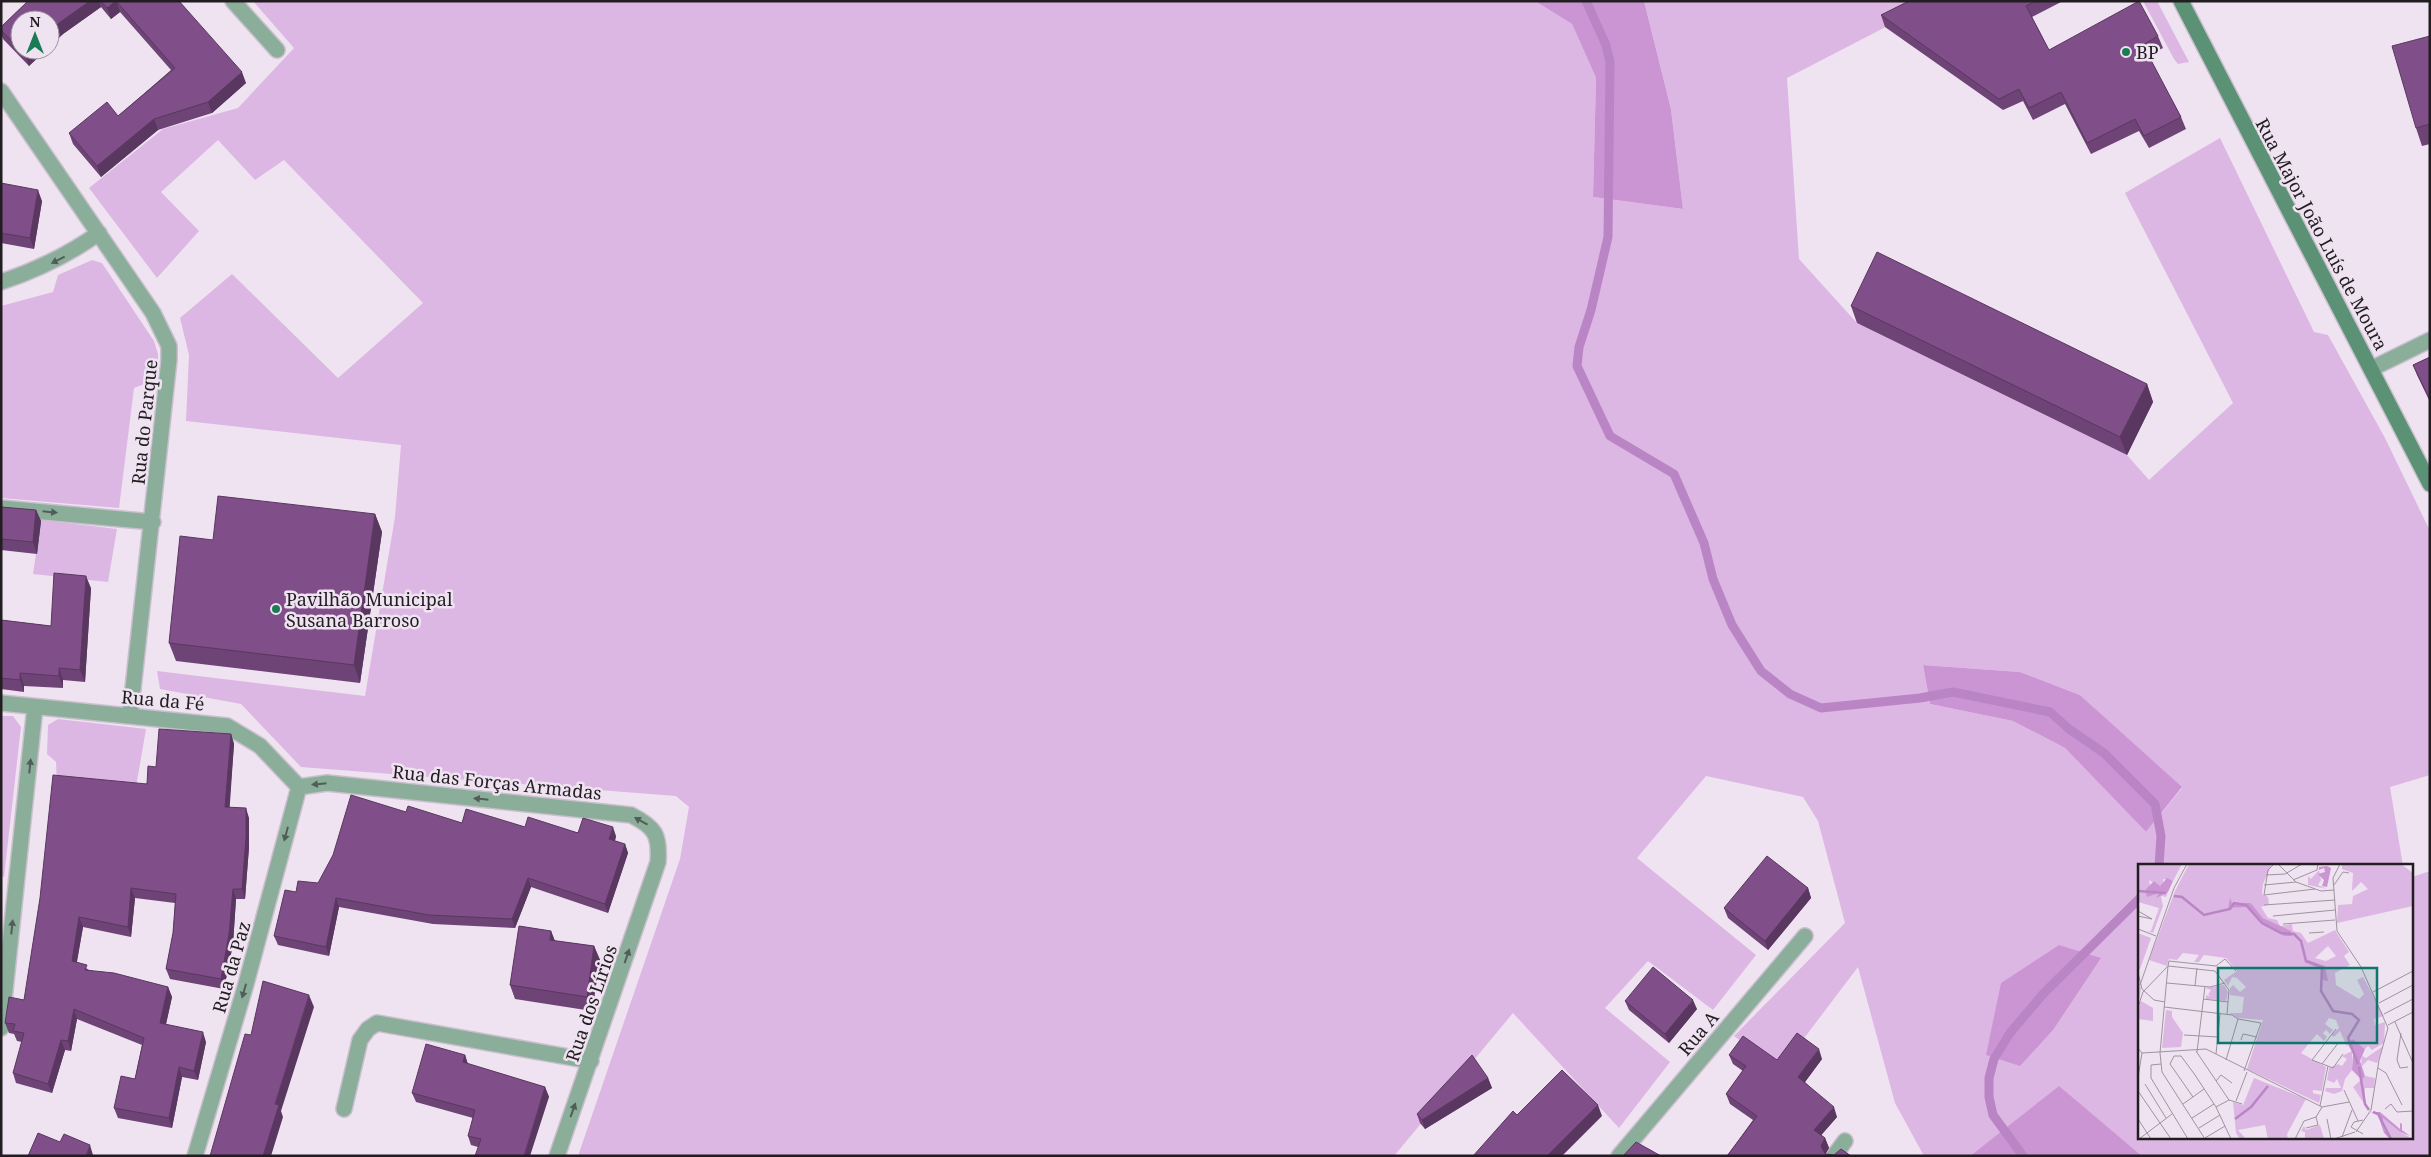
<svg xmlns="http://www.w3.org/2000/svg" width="2431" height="1157" viewBox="0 0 2431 1157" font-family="'Noto Serif',serif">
<rect width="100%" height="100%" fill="#efe3f1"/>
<path fill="#ddb7e3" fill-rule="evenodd" d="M253 1H1535L1572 24 1596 78 1593 197 1683 209 1671 109 1644 1H1936L1787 78 1799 259 1857 323 2127 455 2149 480 2233 403 2125 193 2220 138 2314 332 2328 335 2385 438 2430 531V775L2390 787 2403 866H2140V1138H2412V877L2430 871V1156H2142L2059 1087 1970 1156H1924L1895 1103 1858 967 1780 1070 1734 1036 1845 923 1818 821 1803 797 1706 776 1637 858 1756 955 1713 1010 1648 961 1605 1008 1670 1062 1619 1128 1513 1013 1394 1156H578L680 859 689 807 676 796 301 767 241 704 160 689 157 671 365 696 395 517 401 445 186 421 189 355 180 318 232 274 338 378 423 303 284 160 255 180 218 140 161 192 199 231 157 278 89 188 163 129 238 108 294 48ZM1923 665 2020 672 2080 695 2182 788 2146 832 2065 748 2013 721 1930 704Z
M2143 1H2157L2189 62 2178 64 2174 59Z
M92 260 102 263 154 341 158 354V379L134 388 119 508 1 498V306L53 292 58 275Z
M41 520 117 529 108 582 33 574Z
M1 716H13L21 727 4 877 1 876Z
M58 719 146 729 135 793 57 785 56 762 47 754 48 725Z"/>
<path fill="#cb95d4" d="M1535 1H1644L1671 109 1683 209 1593 197 1596 78 1572 24Z
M1923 665 2020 672 2080 695 2182 787 2146 832 2065 748 2013 721 1930 704Z
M2059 945 2101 958 2053 1030 2020 1066 1986 1055 2001 983Z
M2059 1086 2142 1156H1970Z"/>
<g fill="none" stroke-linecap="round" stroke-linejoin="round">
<path stroke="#ba85c4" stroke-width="9" d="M1586 1 1606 45 1610 62 1608 237 1591 310 1579 347 1577 366 1610 436 1674 474 1704 543 1713 579 1732 625 1761 671 1790 694 1821 708 1920 698 1953 692 2050 712 2069 729 2104 753 2155 804 2161 836 2159 866
M2023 1156 1993 1115 1989 1097V1078L1994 1059 2010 1033 2043 994 2140 898"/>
<g stroke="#cabfcc" stroke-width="18">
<path id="street" d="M233 1 277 50
M1 91 153 313 169 346V360L130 716
M1 282C37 270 68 255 99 233
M2371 369 2430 340
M1 508 153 522
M1 703 227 726 260 746 299 787
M299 787 327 783 631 815C655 827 660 835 658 862L557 1156
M1 1028 35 707
M344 1109 360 1040 368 1029 377 1023 591 1061
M195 1156 246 984 299 787
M1619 1156 1805 936
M1834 1156 1845 1141"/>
</g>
<g stroke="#cabfcc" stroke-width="18">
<path id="secondary" d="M2181 1 2430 484"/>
</g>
<use href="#street" stroke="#8bae9b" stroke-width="15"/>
<use href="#secondary" stroke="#5b9275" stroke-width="15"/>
</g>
<path fill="#6e4376" d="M28 1H179L246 83 212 113 158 130 101 177 73 144 69 133 118 116 171 70 120 12 111 19 101 7 63 34 50 46V20L46 50 29 66 3 39 1 33V27Z
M1909 1H2063L2032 17 2049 50 2158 36 2163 48 2148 56 2181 117 2186 129 2149 148 2139 131 2091 154 2065 104 2033 120 2023 101 2003 110 1885 27 1881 15Z
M2430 36V144L2422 146 2416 128Z
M1 183 42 201 34 249 1 243Z
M1851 306 2147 384 2153 402 2127 455 1857 323Z
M2430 357V402L2417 375 2413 365Z
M1 507 36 510 41 521 37 554 1 550Z
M375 514 382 532 360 683 176 661 169 643Z
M91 588 85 682 63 680V688L24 686V692L1 689V620L51 626Z
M231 734 234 744 229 807 249 818V847L245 899H236L233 944 224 989 170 979 166 969 173 933 175 903 135 898 131 937 83 927 77 962 89 970 168 987 172 997 166 1024 206 1042 198 1080 182 1077 172 1128 118 1118 114 1108 135 1079 142 1045 77 1019 71 1051 65 1050 52 1093 16 1083 13 1073 22 1042 17 1041 14 1034 9 1033 5 1023 24 1000 156 767Z
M406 812 462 823 525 827 616 836 615 841 625 844 628 853 608 913 531 887 515 928 433 924 339 907 329 956 278 945 274 936 296 892 318 883Z
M1808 888 1811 898 1768 950 1728 918 1724 908Z
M551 931 555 941 594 946 600 960 592 1011 515 999 510 985Z
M1625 1001 1697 1009 1669 1043 1629 1010Z
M465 1055 468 1064 545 1087 549 1097 478 1147 471 1145 468 1136 473 1118 416 1102 412 1093Z
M1729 1055 1777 1060 1822 1059 1805 1082 1837 1117 1821 1135 1825 1138 1829 1148 1825 1154 1834 1155 1851 1156H1727L1753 1120 1730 1104 1726 1094 1743 1071 1733 1064Z
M1488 1078 1492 1088 1425 1129 1420 1123 1417 1114Z"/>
<path fill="#5a3760" d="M90 1H99L101 7 63 34 50 46V31L59 23Z
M116 1 120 12 111 19 107 8Z
M30 50H46L29 66 25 55Z
M242 72 246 83 212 113 208 102Z
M154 119 158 130 101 177 97 166Z
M38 190 42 201 34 249 30 238Z
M2147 384 2153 402 2127 455 2120 437Z
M36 510 41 521 37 554 33 542Z
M375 514 382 532 360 683 354 665Z
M86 576 91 588 85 682 80 670Z
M59 668 63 680V688L59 676Z
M20 673 24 686V692L20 680Z
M231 734 234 744 229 817 225 807Z
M246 808 249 818V847L245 899 242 889Z
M613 827 616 836 613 848 609 839Z
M625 844 628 853 608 913 605 904Z
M528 878 531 887 515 928 512 919Z
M131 888 135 898 131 937 128 927Z
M1808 888 1811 898 1768 950 1765 941Z
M233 889 236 899 233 944 224 989 221 979Z
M336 898 339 907 329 956 326 947Z
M79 917 83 927 75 971 72 961Z
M551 931 556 944 550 940Z
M594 946 600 960 592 1011 587 997Z
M168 987 172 997 164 1033 160 1023Z
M309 995 314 1007 281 1111 283 1117 271 1156H263L275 1104Z
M1693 1000 1697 1009 1669 1043 1665 1034Z
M74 1009 77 1019 71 1051 68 1041Z
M203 1032 206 1042 198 1080 194 1071Z
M61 1040 65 1050 52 1093 48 1084Z
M1819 1049 1822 1059 1802 1086 1798 1077Z
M465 1055 468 1065 463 1062Z
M179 1067 182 1077 172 1128 169 1118Z
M1488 1078 1492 1088 1425 1129 1422 1120Z
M545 1087 549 1097 530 1156H524Z
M1598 1105 1602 1116 1562 1156H1547Z
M1834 1107 1837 1117 1817 1140 1814 1130Z
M1825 1138 1829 1148 1825 1155 1821 1146Z
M90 1145 93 1155V1156H86Z"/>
<path fill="#804e89" stroke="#5a3760" d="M28 1H90L59 23 50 31V20H20V50H30L25 55 1 30V27Z
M101 1H116L107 8Z
M116 1H179L242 72 208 102 154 119 97 166 69 133 107 102 118 116 175 68Z
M1909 1H2035L2026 6 2049 50 2139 1 2158 36 2143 45 2181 117 2144 136 2135 119 2087 143 2061 92 2029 108 2019 89 1999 99 1881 15Z
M2430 36V124L2416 128 2392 46Z
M1 183 38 190 30 238 1 233Z
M1877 252 2147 384 2120 437 1851 306Z
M2430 357V400L2413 365Z
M218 496 375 514 354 665 169 643 180 536 213 540Z
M1 507 36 510 33 542 1 539Z
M54 573 86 576 80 670 59 668V676L20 673V680L1 678V620L51 626Z
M159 729 231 734 225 807 246 808V837L242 889H233L229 934 221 979 166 969 173 933 176 894 131 888 128 927 79 917 72 961 87 965 85 970 114 973 168 987 160 1023 203 1032 194 1071 179 1067 169 1118 114 1108 121 1076 135 1079 144 1038 74 1009 68 1041 61 1040 48 1084 13 1073 24 1033 13 1031 15 1024 5 1023 9 997 24 1000 40 898 53 775 147 784 148 766 156 767Z
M351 795 406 812 408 806 462 823 466 809 525 827 528 817 578 833 583 818 613 827 609 839 625 844 605 904 528 878 512 919 429 915 336 898 326 947 274 936 285 890 296 892 298 881 318 883 333 855Z
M1767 856 1808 888 1765 941 1724 908Z
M519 926 551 931 550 940 594 946 587 997 510 985Z
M1653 967 1693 1000 1665 1034 1625 1001Z
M263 981 309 995 275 1104 279 1105 263 1156H210L245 1034 251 1035Z
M1797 1033 1819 1049 1798 1077 1834 1107 1814 1130 1825 1138 1821 1146 1825 1154 1834 1155 1841 1149 1851 1156H1727L1757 1116 1726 1094 1746 1066 1729 1055 1743 1036 1777 1060Z
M426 1044 465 1055 463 1062 545 1087 524 1156H475L481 1139 468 1136 475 1110 412 1093Z
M1472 1055 1488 1078 1422 1120 1417 1114Z
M1562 1070 1598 1105 1547 1156H1473L1513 1111 1517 1115Z
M38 1133 60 1142 64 1134 90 1145 86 1156H28Z
M1636 1142 1661 1156H1623Z"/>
<defs><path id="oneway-solid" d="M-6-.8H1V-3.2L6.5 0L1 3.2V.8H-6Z" transform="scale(1.25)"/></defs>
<g fill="#515e58">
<use href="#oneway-solid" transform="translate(58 260) rotate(153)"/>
<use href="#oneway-solid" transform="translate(50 512) rotate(6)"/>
<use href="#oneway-solid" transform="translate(30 766) rotate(-84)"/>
<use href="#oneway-solid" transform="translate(319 784) rotate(174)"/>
<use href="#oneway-solid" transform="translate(481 799) rotate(-174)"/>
<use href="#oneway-solid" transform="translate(641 821) rotate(-151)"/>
<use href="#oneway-solid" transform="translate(286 834) rotate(105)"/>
<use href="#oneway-solid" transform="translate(12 927) rotate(-84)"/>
<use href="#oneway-solid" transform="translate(627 956) rotate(-71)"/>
<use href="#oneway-solid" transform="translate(244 991) rotate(106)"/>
<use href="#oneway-solid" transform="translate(573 1110) rotate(-70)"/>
</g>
<g fill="#197c54" stroke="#efe3f1" stroke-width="2">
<circle cx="2126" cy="52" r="5"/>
<circle cx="276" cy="609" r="5"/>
</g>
<g text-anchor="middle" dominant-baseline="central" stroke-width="5" stroke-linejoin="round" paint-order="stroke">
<g font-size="18" fill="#211d21" stroke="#efe3f1" text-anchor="start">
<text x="2136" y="52">BP</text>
<text x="286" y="599">Pavilhão Municipal<tspan x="286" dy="21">Susana Barroso</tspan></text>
</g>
<g font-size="18" fill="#211d21" stroke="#efe3f1">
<text transform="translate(2322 234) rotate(62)">Rua Major João Luís de Moura</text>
<text transform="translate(144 422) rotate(-84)">Rua do Parque</text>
<text transform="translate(163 700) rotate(5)">Rua da Fé</text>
<text transform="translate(497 782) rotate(6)">Rua das Forças Armadas</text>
<text transform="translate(231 967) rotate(-74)">Rua da Paz</text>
<text transform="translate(591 1003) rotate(-71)">Rua dos Lírios</text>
<text transform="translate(1698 1033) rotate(-50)">Rua A</text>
</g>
</g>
<g transform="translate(2138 864)">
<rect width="275" height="275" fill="#efe3f1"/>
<path d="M0 0H44L35 17 25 15V21L21 22 11 16 12 22 7 26 23 31 30 28 28 33 23 32 25 42 15 69 10 67H13L21 44 0 38ZM51 0H134L125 20 124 30 130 33 131 40 123 43 130 54 139 56 142 62 154 60 155 67 163 69 170 79 197 66 211 88 206 92 212 101 197 109 198 121 221 135 226 130 219 116 225 113 246 152 236 155 237 161 247 158 246 179 234 186 230 182 227 185 215 175 209 179V183L202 167 196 173 193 171 201 164 198 156 191 154 187 160 195 166 192 170 188 166 185 169 189 173 186 177 179 170 163 189 188 203 184 227 175 226V229L183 231 181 239 109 205 125 156 100 154 91 149H104L106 133 92 131V124L95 121 102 128 108 123 99 114 94 113 90 122 86 116 99 107 88 94 66 91 61 98H56L61 91 45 89 39 96 31 95 29 102 11 96 37 27ZM92 34 93 39H113L125 54 147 67 146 72 116 51 109 42 90 44ZM190 82 198 92 188 97 177 94ZM204 0H263L275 9V42L199 59 200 41 214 40 215 32 230 25 223 18 214 27 215 9 204 5ZM181 6 183 16 180 21 189 25 170 21V12L173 15ZM0 69 13 74 2 105H1ZM0 113 3 125 0 141 3 137 15 144V157L0 155ZM86 121 90 128 88 137 68 135V131L70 132H73L70 131 73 126 67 124ZM28 146 34 147V153L45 169 43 183 24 184ZM245 182 239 199 230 196 223 203 224 192 228 194ZM214 187V206L207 215 204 227 196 230 187 227 188 224H203L199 215 196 219 189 216 191 204 200 200 204 202 209 195 204 192ZM227 212 237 214 236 224H227V240L231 247 215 223ZM116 214 168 235 149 270 150 275H130L127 261 100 266 108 275H102L98 269 95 238 105 241ZM245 254 262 268 275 275H255L246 265ZM182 261 186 275H167V268L163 267 166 262 168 266Z" fill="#ddb7e3" fill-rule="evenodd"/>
<path d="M189 2 193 4 189 23 184 22 186 16 180 10 187 8 186 4 181 6V3ZM29 14 35 17 30 28 18 34 21 29 9 33 7 26 16 17 22 22ZM92 33 94 39H113L125 54 153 67 154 72H146L124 60 109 43 90 44ZM170 96 187 102 190 117 184 116 183 105 166 98ZM215 175 227 185 222 197 227 212 224 216 214 206 215 189 209 179ZM233 248H242L262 265V259L264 260V266L272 272 262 268 245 254 246 265 255 275H252L246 269 240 251Z" fill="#cb95d4"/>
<path fill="none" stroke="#ba85c4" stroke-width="2.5" d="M0 27 28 29M36 32 44 33 66 51 92 45 96 39 108 41 124 59 143 69 156 70 163 77 168 97 184 103 183 127 195 147 214 150 221 156 210 174 220 200M221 203 227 240 231 246M235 248 240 250 253 275M97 255 113 243 130 222"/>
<path fill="none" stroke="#9d949e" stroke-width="1" d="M136 0 130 6 126 31 177 25M140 0 158 18 183 27 196 26M202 0 195 14 199 67 223 103 250 164 241 196 233 246 218 268M128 11 147 10 164 0M155 16 179 6 180 0M126 21 158 18M196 21 205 8 211 9M126 41 197 36M0 47 14 55 0 52M135 52 197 46M145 60 197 56M0 65 18 72M171 69 186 68M30 102 22 189 24 208 67 275M30 102 77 107M78 102 87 95 98 107M77 107 91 126 89 150M0 109 4 125 16 136 27 138M29 119 72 123 87 119M2 121 36 24 49 0M57 122 59 104M235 128 275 107M65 135 90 138M241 139 275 121M1 140 5 128 30 102 31 97 78 102M26 143 94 151 100 155M246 150 275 135M100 155 123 159 106 207M257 158 275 199M250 161 275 148M198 165 174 196 195 204 205 190M263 169 259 196 262 204 270 203M46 171 80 173M103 176 105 170 119 173M0 184 4 189 0 213M58 187 91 236M59 188 67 122M4 189 68 185 184 243M78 190 82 150M88 196 100 155M23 200 13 201V214L50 275M184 200 201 178M240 204 248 209 264 241M78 217 83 211 94 219M7 220 28 254M206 226 220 257M0 227 33 275M55 233 32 200 36 192H43L57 211 78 243 93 275M98 237 109 208M45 240 66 225M182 242 190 202M78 243 91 236 104 240M247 245 253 240 259 248 275 247M54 254 76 240M0 255 13 275M189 255 193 275M225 256 216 258 213 263 225 270M61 264 82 251M168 264 180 261 178 253M204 273 214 246M67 274 87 262M1 275 34 250M157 275 166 257 178 253 184 243 211 238M196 275 217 268"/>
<path fill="#0f766e" fill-opacity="0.15" stroke="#0f766e" stroke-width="2.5" d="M80 104H239V179H80Z"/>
<rect width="275" height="275" fill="none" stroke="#211d21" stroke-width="2.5"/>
</g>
<rect width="2431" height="1157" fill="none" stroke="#211d21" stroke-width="5"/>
<g transform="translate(35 35)"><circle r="24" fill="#efe3f1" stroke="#9d949e"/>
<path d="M0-4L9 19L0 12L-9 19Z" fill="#197c54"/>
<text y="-8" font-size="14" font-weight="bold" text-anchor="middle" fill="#211d21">N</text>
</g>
</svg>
